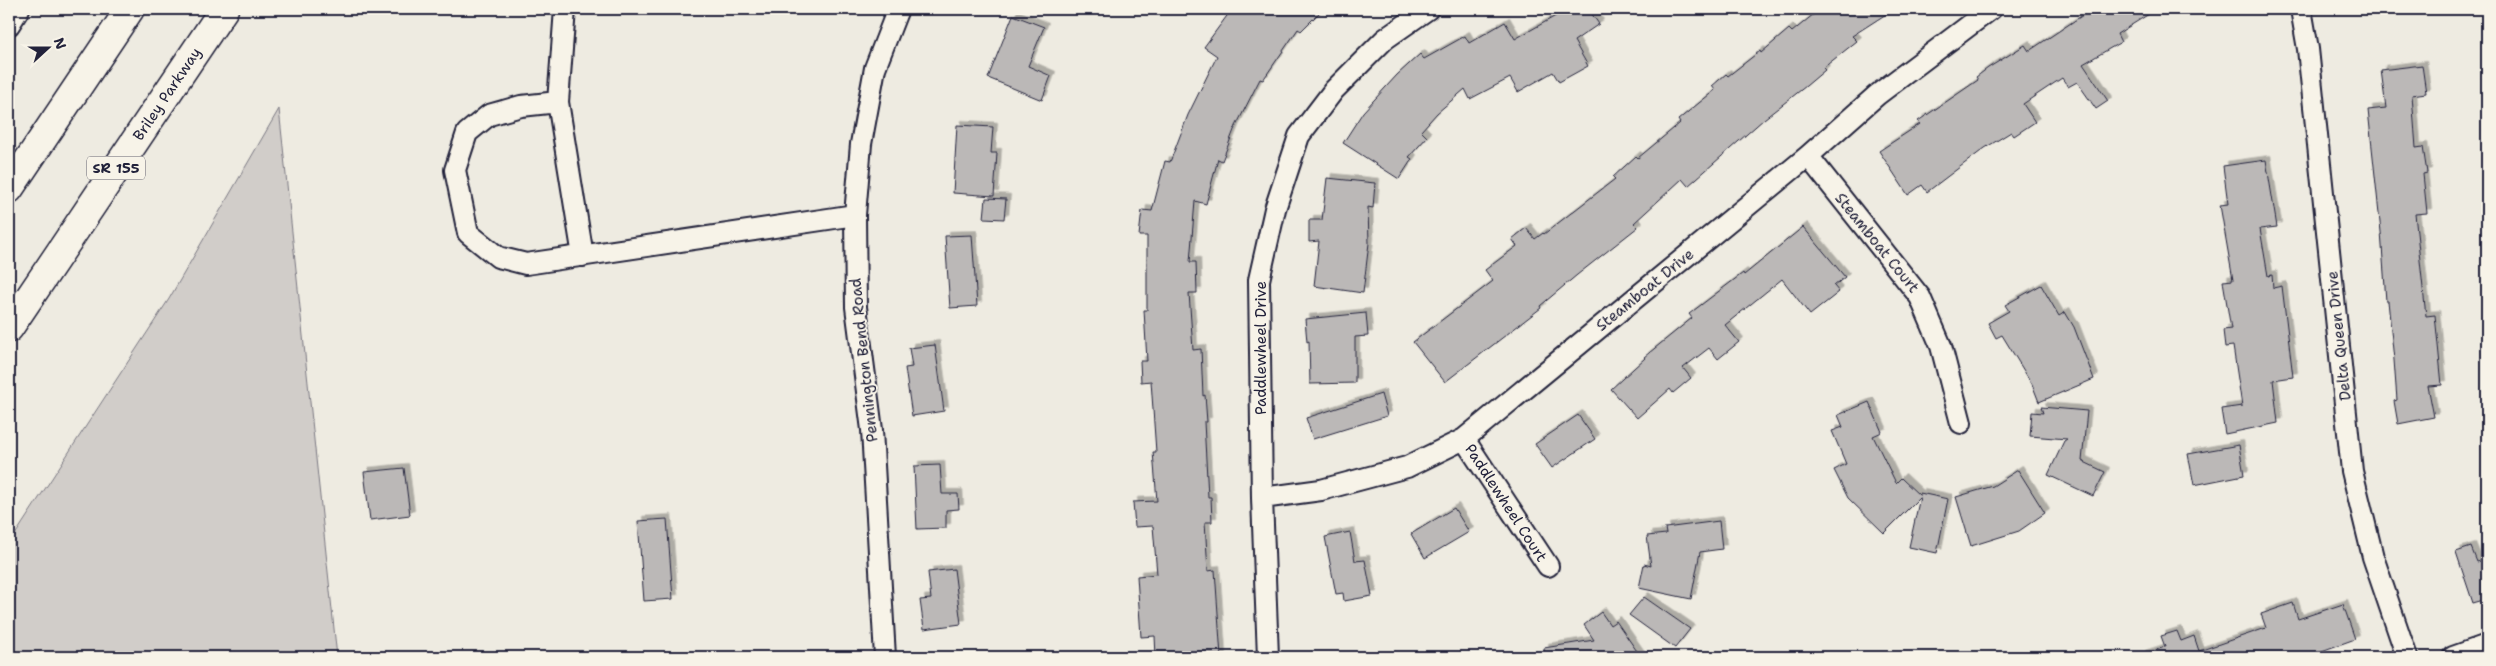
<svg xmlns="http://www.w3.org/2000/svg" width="2496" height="666" viewBox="0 0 2496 666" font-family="'Shantell Sans',sans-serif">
<defs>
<filter id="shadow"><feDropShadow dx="4.5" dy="-4.5" stdDeviation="0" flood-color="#0004"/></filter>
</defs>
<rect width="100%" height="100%" fill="#eeebe1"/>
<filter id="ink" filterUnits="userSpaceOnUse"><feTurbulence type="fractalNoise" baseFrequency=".02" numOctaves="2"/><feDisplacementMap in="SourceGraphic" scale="10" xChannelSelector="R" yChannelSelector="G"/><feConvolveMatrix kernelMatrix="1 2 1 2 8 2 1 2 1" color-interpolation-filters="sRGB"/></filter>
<g filter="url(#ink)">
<path fill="#d1cdc9" stroke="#7a7882" d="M279 109 337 657H9V544L169 299Z"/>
<path fill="#bbb8b7" stroke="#22223b" filter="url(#shadow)" d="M1232 9H1323L1301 31 1298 29 1263 80 1260 79 1234 130 1222 161 1218 159 1206 204 1195 201 1190 262H1196L1197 293H1189L1193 350 1201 349 1203 396 1205 395 1207 422H1204L1208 497H1211L1212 522H1205L1208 571 1215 570 1221 657H1156L1155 636 1141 637 1137 576 1157 574 1153 526 1135 527 1133 502 1157 501 1153 452H1156L1151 381 1141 382 1140 361H1147L1144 310H1147V236H1139L1142 210 1152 211 1165 161 1170 162 1188 115 1217 56 1204 47Z
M1568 9H1588L1599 24 1574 41 1588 66 1559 82 1553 72 1518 92 1510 78 1470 99 1465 89 1437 113 1421 131 1427 137 1409 157 1412 159 1399 179 1343 143 1363 112 1397 75 1420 54 1424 59 1465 36 1469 43 1505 22 1515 39Z
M1820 9H1894L1852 36 1857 41 1823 68 1825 70 1806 86 1764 119 1688 186 1682 179 1634 223 1638 227 1577 275 1540 306 1541 308 1445 382 1413 342 1493 281 1485 270 1517 246 1512 239 1526 228 1535 239 1543 233 1544 234 1615 179 1613 177 1636 156 1638 158 1680 123 1678 120 1715 90 1712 86 1726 74 1728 76 1760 51 1761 53 1789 29 1792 32Z
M2092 9H2157L2117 34 2121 42 2083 64 2108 101 2096 109 2077 82 2068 87 2062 78 2023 104 2035 122 2014 136 2011 132 1985 148 1927 192 1922 185 1908 195 1879 151 1920 124 1918 121 1978 80 1976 77 1988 68 2025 45 2029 51Z
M1013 15 1044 27 1028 66 1051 76 1042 100 988 78Z
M2422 65 2426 93 2412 95 2416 148 2423 147 2427 173 2423 174 2427 213 2415 214 2426 316 2435 315 2442 385 2428 386 2434 417 2398 424 2394 401 2397 400 2394 360 2388 301H2386L2381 232 2368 110 2386 108 2381 70Z
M957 125 993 127 991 153H997L994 196 953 193Z
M2266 160 2277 227 2260 229 2268 276 2272 275 2273 288 2282 286 2293 377 2273 380 2278 423 2225 434 2221 409 2242 406 2233 346 2225 347 2223 330 2231 329 2223 281 2233 280 2220 205 2228 204 2223 166Z
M1327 178 1375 183 1373 208 1368 207 1369 243 1363 293 1314 286 1319 241 1309 242V220H1322Z
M986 198 1006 199 1004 219 984 218Z
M1803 227 1845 277 1834 286 1839 292 1810 315 1782 279 1725 325 1739 342 1718 359 1709 348 1683 368 1691 378 1673 393 1670 389 1637 418 1611 389 1645 358 1644 357 1692 318 1689 314 1743 273 1744 275Z
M972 235 977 306 950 308 945 236Z
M2041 285 2059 316 2065 312 2074 327 2094 379 2039 402 2032 384 2002 335 1996 338 1988 323 2009 311 2005 305Z
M1366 313 1368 336 1355 337V383L1310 384 1309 341 1307 342 1305 319Z
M935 345 944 411 912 416 905 368 912 367 909 348Z
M1381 394 1387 416 1313 439 1306 418Z
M1869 402 1882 432 1873 436 1896 483 1901 478 1920 496V493L1948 499 1937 553 1909 547 1920 497 1884 533 1848 498 1834 470 1846 464 1832 431 1843 427 1838 415Z
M2041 407 2087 411 2082 461 2105 472 2093 496 2048 475 2064 441 2067 439 2030 436 2032 412 2043 413Z
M1578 415 1595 439 1552 468 1535 444Z
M2239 445 2244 475 2194 485 2188 454Z
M940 465 942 494H958L959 509 946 510V528L917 529 914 466Z
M404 468 410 515 370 520 364 472Z
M2018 470 2045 513 2019 531 1971 546 1956 497 1993 486Z
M1454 508 1469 532 1425 558 1411 534Z
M667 519 673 599 644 601 638 521Z
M1719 521 1722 549 1700 552 1691 599 1639 588 1644 564 1651 566 1647 536 1666 534 1665 528Z
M1350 532 1355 561 1365 560 1372 596 1344 601 1343 593 1336 594 1325 537Z
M2471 547 2477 562 2487 559V599L2473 603 2456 552Z
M954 569 961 624 924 629 920 600 931 599 928 572Z
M1644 597 1690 629 1675 648 1629 615Z
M2293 603 2298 619 2343 604 2355 639 2305 657H2142L2141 655 2165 647 2161 636 2177 631 2181 641 2194 636 2199 651 2266 628 2261 614Z
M1601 612 1610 625 1616 621 1641 657H1545L1544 648 1594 640 1584 625Z"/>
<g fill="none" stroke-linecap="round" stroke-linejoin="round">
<g stroke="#22223b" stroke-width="24">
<path id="minor" d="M565 9 558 102 521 106 489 115 467 133 455 170 468 233 498 257 526 264 855 215
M2301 9 2308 49 2352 471 2373 557 2407 657
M9 25 19 9
M558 102 583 256
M1808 156 1920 297 1941 346 1961 423
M1464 439 1548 566
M1262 498 1321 490 1407 467 1464 439 1808 156 1877 95 1991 9
M885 657 872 430 856 307 855 215 861 144 875 68 898 9
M1268 657 1262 498 1259 280 1275 209 1299 136 1334 90 1385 39 1428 9
M2453 657 2487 645"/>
</g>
<g stroke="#22223b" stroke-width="31">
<path id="highway" d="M9 189 130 9
M9 328 224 9"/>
</g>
<use href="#minor" stroke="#f7f3e8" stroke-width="20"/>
<use href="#highway" stroke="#f7f3e8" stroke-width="28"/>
</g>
</g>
<g text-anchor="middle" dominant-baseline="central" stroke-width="4" stroke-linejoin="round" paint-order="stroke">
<rect fill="#f7f3e8" stroke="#62616f" stroke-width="1" x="87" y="156.5" width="58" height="23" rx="4"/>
<g font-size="14" font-weight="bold" fill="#22223b">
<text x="116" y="168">SR 155</text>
</g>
<g font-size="15" fill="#22223b" stroke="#f7f3e8">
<text transform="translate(167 94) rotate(-56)">Briley Parkway</text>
<text transform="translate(1877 243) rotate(51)">Steamboat Court</text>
<text transform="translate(1645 290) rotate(-39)">Steamboat Drive</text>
<text transform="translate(2339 336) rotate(-96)">Delta Queen Drive</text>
<text transform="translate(1261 348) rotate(-90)">Paddlewheel Drive</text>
<text transform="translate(864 360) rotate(-96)">Pennington Bend Road</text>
<text transform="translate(1506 503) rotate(57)">Paddlewheel Court</text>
</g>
</g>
<rect width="2496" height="666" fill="none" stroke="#f7f3e8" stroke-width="30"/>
<rect x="15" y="15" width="2466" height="636" fill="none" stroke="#22223b" stroke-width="2" filter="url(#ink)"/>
<g transform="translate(48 48) rotate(69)" stroke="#f7f3e8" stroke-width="4" paint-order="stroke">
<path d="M0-4L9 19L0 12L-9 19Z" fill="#22223b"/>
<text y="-8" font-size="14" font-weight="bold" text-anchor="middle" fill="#22223b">N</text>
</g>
</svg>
